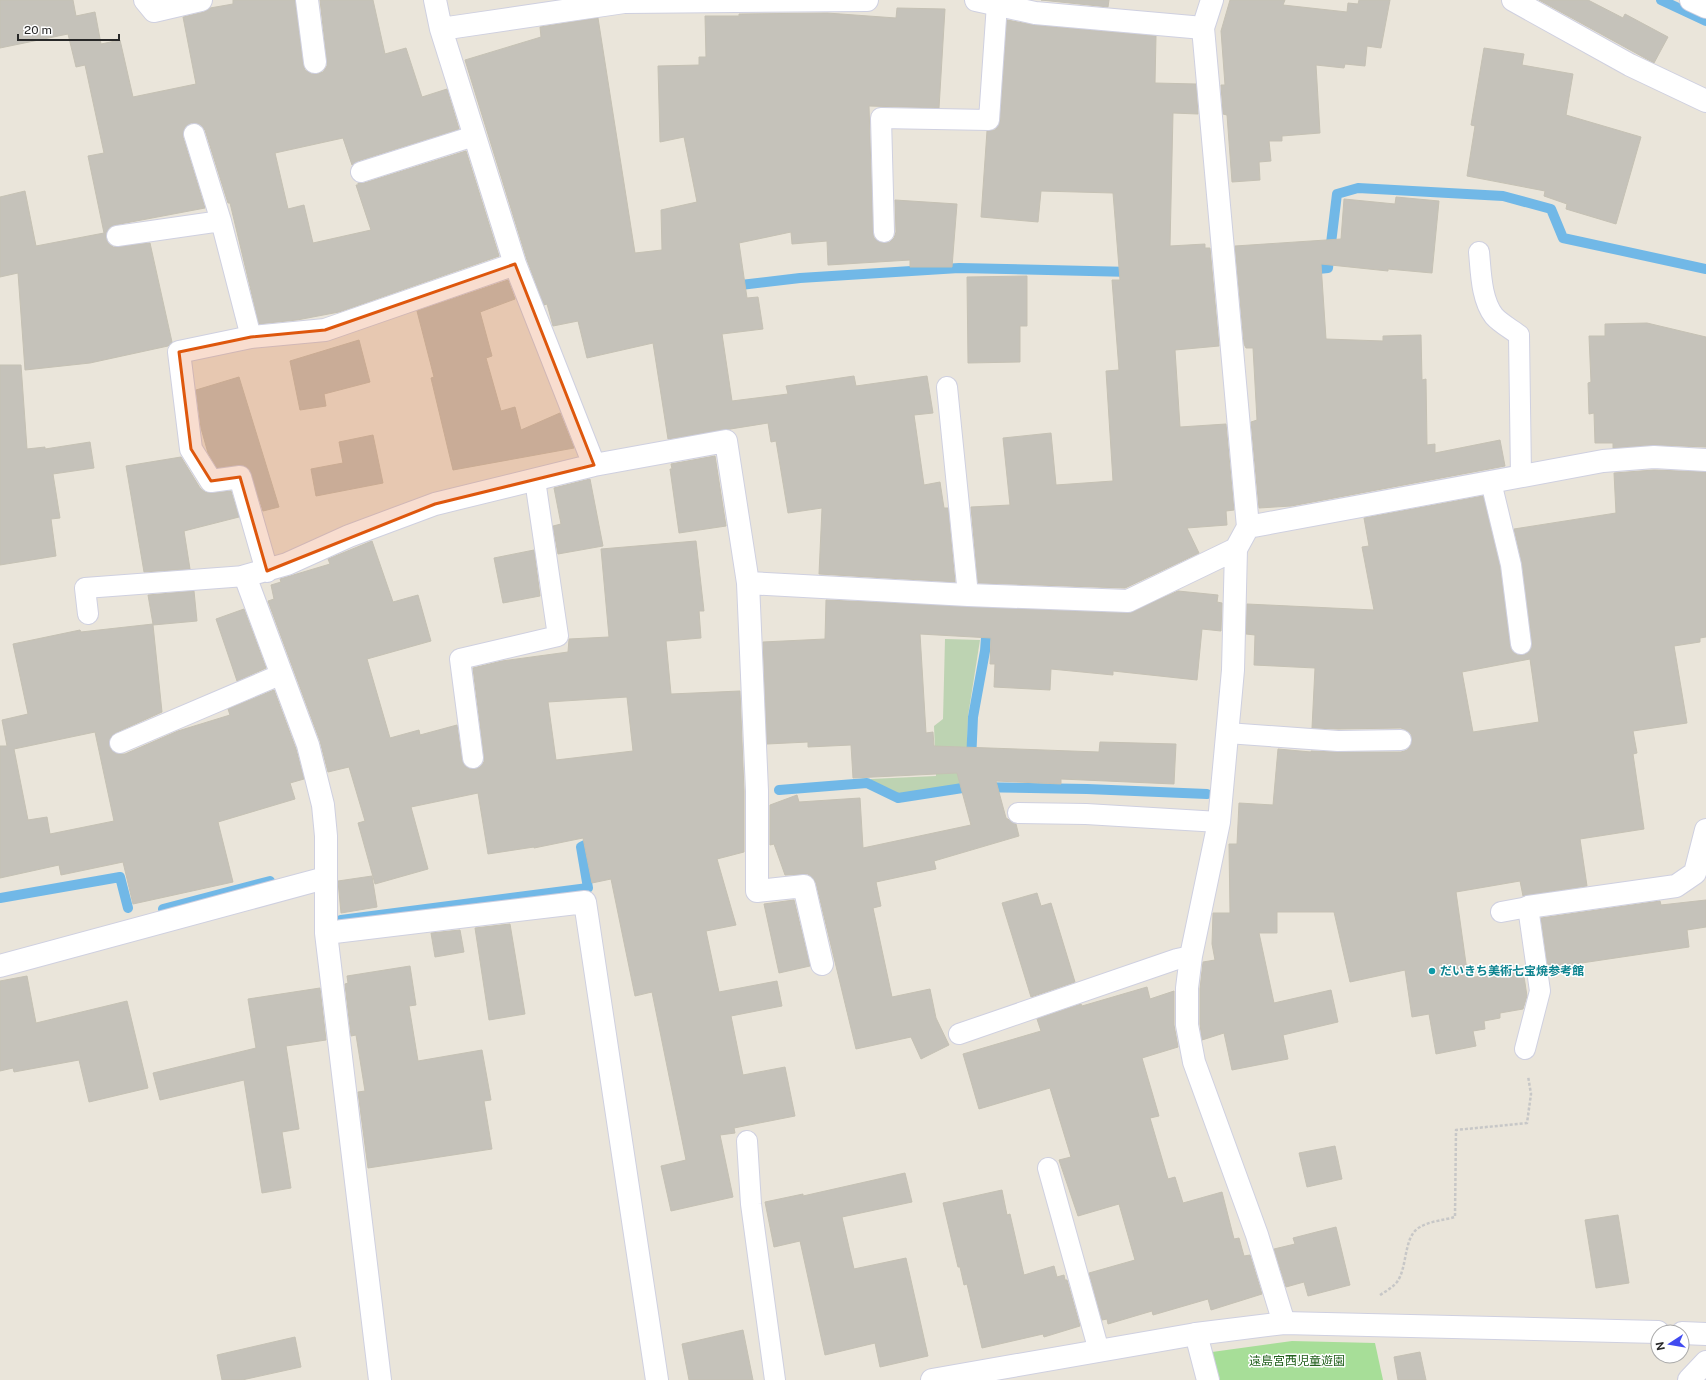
<svg xmlns="http://www.w3.org/2000/svg" width="1706" height="1380" viewBox="0 0 1706 1380" font-family="'Public Sans','Noto Sans JP',sans-serif">
<rect width="100%" height="100%" fill="#eae5da"/>
<path fill="#a7de98" d="M1292 1341 1375 1343 1383 1380H1220L1212 1352Z"/>
<path fill="#bdd3b2" d="M945 639 980 640 968 716 966 785 898 796 871 783V779L936 776 934 726 943 719Z"/>
<g fill="none" stroke-linecap="round" stroke-linejoin="round">
<path stroke="#71b8e7" stroke-width="10" d="M1661 0 1706 21
M1308 270 1328 268 1337 194 1358 188 1503 196 1551 209 1563 238 1706 269
M732 286 800 278 959 268 1132 272
M971 761 973 717 985 651 987 624
M779 790 867 783 898 798 969 787 1087 789 1207 794
M0 898 120 877 128 908
M163 909 270 881
M341 920 588 888 581 847 595 840"/>
</g>
<path fill="#c5c2ba" stroke="#c5c1b4" fill-rule="evenodd" d="M0 0H73L76 16 95 12 101 44 120 40 133 97 196 84 183 17 204 12 210 8 233 4V0H295L303 64 305 70 310 73 316 74 323 72 327 66V61L320 0H373L385 54 406 48 422 97 447 89 459 129 358 161 352 165 343 138 275 153 288 209 304 205 313 243 371 230 356 185H358V183H364L466 151 499 256 339 312 297 320 259 324 230 203H228L205 130 201 125 191 123 185 127 183 137 205 208 115 225 110 227 106 237 108 243 113 247 150 243 172 342 168 346 90 363 25 370 18 273 0 277V197L25 191 36 246 104 233 88 156 104 153 85 65 76 67 68 34 0 48Z
M1041 0H1109L1108 7Z
M1230 0H1285L1283 5 1347 12 1348 3 1358 4 1359 0H1390L1381 48 1367 46 1365 66 1345 64 1344 68 1316 65 1320 133 1282 136V141H1269L1271 161 1259 162 1260 180 1232 182 1227 115 1223 114 1221 85H1225L1221 31Z
M1539 0H1588L1623 18 1625 14 1668 37 1654 63Z
M897 8 945 9 939 108 869 106 873 233 874 238 884 243 890 242 894 238 896 232 895 200 957 204 952 267H910V260L828 265 827 241 792 244 791 232 739 243 747 298 758 297 763 329 722 334 732 401 788 394 786 386 854 376 856 386 927 376 933 413 914 415 924 485 940 482 944 508H948L955 582 819 574 822 508 788 513 776 441 771 442 768 423 668 439 653 343 587 358 578 321 553 326 547 304 544 305 527 260 465 60 541 37 540 27 598 18 635 253 662 250 661 210 697 202 684 137 660 142 658 66 699 65V57H706L705 16H739V14L827 13 896 18Z
M1007 20 1034 25 1156 36 1155 83 1196 84 1198 114 1173 113 1170 246 1205 244V248H1210L1219 346 1175 350 1180 427 1226 424 1234 510 1226 511 1227 525 1187 528 1199 553 1125 588 978 583 971 507 1010 505 1003 438 1051 433 1056 485 1113 481 1106 371 1119 370 1112 280H1120L1113 193 1041 191 1038 222 981 217 987 131 995 130 1000 121Z
M1484 48 1524 54 1522 65 1573 74 1566 115 1641 137 1616 224 1566 209 1567 204 1544 196 1545 191 1467 176 1475 126 1471 125Z
M1396 197 1439 201 1432 273 1388 269V271L1321 264 1326 339 1383 341V336L1421 335 1422 380 1426 379 1427 445 1435 444V453L1500 440 1505 466 1291 506 1259 508 1251 422 1257 420 1253 348H1246L1244 344 1235 246 1341 239 1344 199 1395 204Z
M1027 276V326H1020V362L968 363 967 277Z
M508 280 515 299 480 312 492 356 486 358 501 411 515 407 521 430 560 413 574 448 453 470 431 378 434 377 417 311Z
M1647 323 1706 337V447L1655 445 1613 448V443H1595L1594 413 1589 414 1588 383 1591 382 1589 336H1605V324Z
M359 340 370 382 324 394 326 406 300 410 290 361Z
M0 365H21L27 449 45 447V449L90 442 94 468 53 474 60 518 51 519 56 556 0 565Z
M239 377 279 507 263 511 249 469 239 465 217 468 208 453 201 428 196 390Z
M373 435 383 483 316 496 311 469 343 463 339 442Z
M715 456 726 526 679 533 670 469H672L671 464Z
M181 457 200 488 205 492 213 493 231 491 239 517 184 531 190 569 144 572 126 466Z
M1654 470 1706 472V637L1700 638V642L1674 646 1687 723 1633 731 1637 753 1633 754 1644 829 1580 839 1587 886 1523 896 1520 881 1456 892 1468 978 1523 970 1527 996 1523 1009 1500 1013V1018L1484 1021 1485 1029 1473 1031 1476 1046 1436 1054 1429 1014 1412 1017 1405 970 1350 982 1334 912H1277V933H1259L1274 1003 1331 990 1338 1022 1283 1035 1288 1059 1232 1070 1224 1033 1202 1040 1200 1024V989L1203 962 1215 960 1212 944 1213 913H1230L1229 844H1237L1239 803 1273 805 1278 749 1311 752V751L1338 752H1401L1407 750 1412 740 1411 734 1406 730 1401 728 1338 729 1312 728 1315 668 1254 665 1255 635 1246 634 1247 604 1374 610 1362 547 1369 546 1364 518 1483 496 1500 567 1510 645 1512 651 1516 654 1523 655 1531 649 1532 643 1522 563 1514 529 1616 513 1614 473ZM1530 659 1539 722 1473 732 1462 672Z
M590 479 603 546 558 554 553 526 561 524 554 488Z
M372 541 393 602 418 595 431 641 367 659 390 738 419 730 420 735 457 725 462 760 468 768 474 769 480 767 484 762V756L473 668 502 661 568 652 569 639 609 637 601 549 696 541 704 611H699L701 638 666 641 671 694 740 691 744 791V852L717 859 736 925 706 931 719 992 777 981 782 1006 731 1016 743 1075 785 1067 795 1116 734 1128 735 1133 720 1135 733 1197 671 1211 661 1166 686 1160 652 992 635 996 611 879 592 883 583 838 534 848V847L488 854 478 793 411 807 428 869 375 884 358 823 365 821 349 767 328 772 320 741 268 601 274 599 271 585 281 582 280 579 330 564 328 559ZM627 697 633 751 556 760 548 702Z
M534 550 540 596 503 603 494 558Z
M194 591 197 621 153 625 162 712 115 733 109 741 110 748 118 754H125L178 731 230 715 228 709 274 690 296 749 304 779 290 783 295 799 218 822 233 882 133 904 123 862 61 875 59 865 0 878V746H7L2 720 28 714 13 644 80 630 81 632 153 624 148 595ZM95 732 114 821 50 834 47 817 28 820 14 749Z
M1178 591 1218 595 1217 602 1222 603 1221 631 1202 629 1197 680 1113 671V675L1051 669 1050 690 994 687 995 664H990L991 638 920 634 926 733 933 732 934 746 1099 752 1100 742 1176 744 1174 784 1061 779V784L996 781 1006 818 1016 824 1019 836 934 861 936 869 876 882 881 906 873 908 892 997 930 989 936 1018 949 1045 921 1059 911 1037 856 1049 816 883 813 878 808 874 785 875 774 844 770 845V805L797 795 799 802 860 798 863 848 971 825 957 773 853 778 851 745 808 747V742L767 744 763 642 825 639 826 600 1128 613Z
M244 609 266 668 237 681 216 619Z
M372 876 377 907 341 913 338 881Z
M1037 893 1041 906 1051 903 1075 982 1031 997 1002 903Z
M794 900 810 966 779 973 764 904Z
M1706 900V927L1687 930 1689 947 1548 968 1541 918 1660 901 1661 905Z
M510 924 525 1014 489 1020 475 928Z
M460 930 464 952 435 957 431 933Z
M410 966 416 1005 409 1006 418 1061 482 1050 491 1100 484 1101 492 1149 368 1168 358 1092 365 1091 356 1035 351 1036 345 984 348 983 347 976Z
M27 976 36 1023 127 1001 148 1088 89 1102 79 1060 14 1072 13 1068 0 1071V981Z
M1147 987 1150 999 1174 991V1025L1178 1047 1142 1058 1159 1116 1150 1118 1168 1179 1175 1177 1183 1203 1222 1192 1234 1239 1239 1238 1244 1256 1250 1255 1262 1294 1211 1310 1208 1299 1153 1315 1152 1311 1108 1324 1107 1319 1102 1320 1089 1273 1135 1260 1119 1204 1078 1216 1059 1160 1071 1157 1050 1088 979 1109 963 1054 1041 1031 1037 1019 1081 1004 1082 1006Z
M320 988 326 1040 286 1046 299 1129 282 1132 291 1188 262 1193 244 1080 160 1100 153 1073 256 1048 248 999Z
M1335 1146 1342 1179 1307 1187 1299 1153Z
M905 1173 912 1202 842 1217 854 1269 906 1258 928 1356 880 1367 875 1343 825 1355 800 1241 774 1247 765 1202 803 1194V1196Z
M1002 1190 1007 1215 1010 1214 1024 1275 1054 1266 1057 1277 1064 1275 1065 1280H1067L1080 1326 1044 1337 1043 1334 982 1348 967 1284 964 1285 960 1267H958L943 1203Z
M1618 1215 1629 1283 1596 1288 1585 1220Z
M1336 1227 1350 1285 1308 1296 1304 1282 1286 1287 1274 1249 1295 1244 1293 1238Z
M743 1330 753 1380H689L682 1344Z
M295 1337 301 1367 242 1380H222L217 1355Z
M1420 1352 1426 1380H1398L1394 1357Z"/>
<g fill="none" stroke-linecap="round" stroke-linejoin="round">
<g stroke="#cfd0e0" stroke-width="22">
<path id="service" d="M194 134 221 221 251 337
M361 172 474 136
M884 232 881 118 989 120 997 4
M117 236 221 221
M1479 252C1481 272 1481 299 1494 316 1500 323 1511 329 1519 335L1521 477
M947 387 968 595
M1491 482 1511 565 1521 644
M88 614 85 588 245 576
M1227 733 1338 741 1401 740
M120 743 282 674
M473 758 460 659 558 636 535 480
M1018 813 1086 814 1219 822
M1501 912 1528 907 1540 991 1525 1049
M959 1034 1177 959 1191 956
M747 1141 751 1204 775 1380
M1048 1168 1099 1351"/>
</g>
<g stroke="#cfd0e0" stroke-width="24">
<path id="minor" d="M145 0 154 11 201 0
M307 0 315 62
M435 0 441 29 515 264 594 465 726 441 748 583 968 595 1128 601 1236 549
M976 0 1035 13 1203 28
M1212 0 1203 28 1248 527 1236 549 1233 670 1219 822 1191 956 1187 988V1025L1194 1062 1257 1235 1284 1323
M1513 0 1630 65 1706 101
M1691 0 1706 7
M441 29 624 2 867 0
M594 465 435 504 349 536 287 564 245 576 308 745 323 805 326 836V933L585 902 657 1380
M1248 527 1603 461 1654 457 1706 460
M267 571 240 477 211 481 191 449 179 352 251 337 325 330 515 264
M748 583 757 791V891L804 886 822 964
M1528 907 1676 886 1695 873 1706 830
M326 933 380 1380
M0 966 325 878
M1196 1334 1208 1380
M1689 1380 1706 1362"/>
</g>
<g stroke="#cfd0e0" stroke-width="24">
<path id="tertiary" d="M1682 1333 1706 1334
M932 1380 1196 1334 1284 1323 1658 1332"/>
</g>
<path stroke="#c7c7c7" stroke-width="2.5" stroke-dasharray="3 2" stroke-linecap="butt" d="M1380 1295C1386 1291 1392 1288 1397 1282 1408 1267 1403 1236 1420 1227 1430 1221 1445 1220 1455 1217L1456 1130 1527 1123 1531 1094 1528 1076"/>
<use href="#service" stroke="#fff" stroke-width="20"/>
<use href="#minor" stroke="#fff" stroke-width="22"/>
<use href="#tertiary" stroke="#fff" stroke-width="22"/>
</g>
<path fill="#de570d" fill-opacity="0.2" stroke="#de570d" stroke-width="3" stroke-linejoin="round" d="M515 264 594 465 435 504 267 571 240 477 211 481 191 449 179 352 251 337 325 330Z"/>
<circle fill="#0f9aa8" stroke="#fff" stroke-width="1.5" cx="1432" cy="971" r="4"/>
<g text-anchor="middle" dominant-baseline="central" stroke-width="3" stroke-linejoin="round" paint-order="stroke">
<g font-size="12" font-weight="bold" fill="#0d838f" stroke="#fff" text-anchor="start">
<text x="1440" y="971">だいきち美術七宝焼参考館</text>
</g>
<g font-size="12" fill="#22601d" stroke="#fff">
<text x="1297" y="1361">遠島宮西児童遊園</text>
</g>
</g>
<g transform="translate(1670 1344) rotate(258)"><circle r="19" fill="#ffffff" stroke="#a9a9a9"/>
<path d="M0-3L7 15L0 10L-7 15Z" fill="#404af0"/>
<text y="-6" font-size="11" font-weight="bold" text-anchor="middle" fill="#282828">N</text>
</g>
<path d="M18 34v6h101v-6" fill="none" stroke="#282828" stroke-width="2"/>
<text x="24" y="34" font-size="12" fill="#282828" stroke="#ffffff" stroke-width="3" paint-order="stroke">20 m</text>
</svg>
